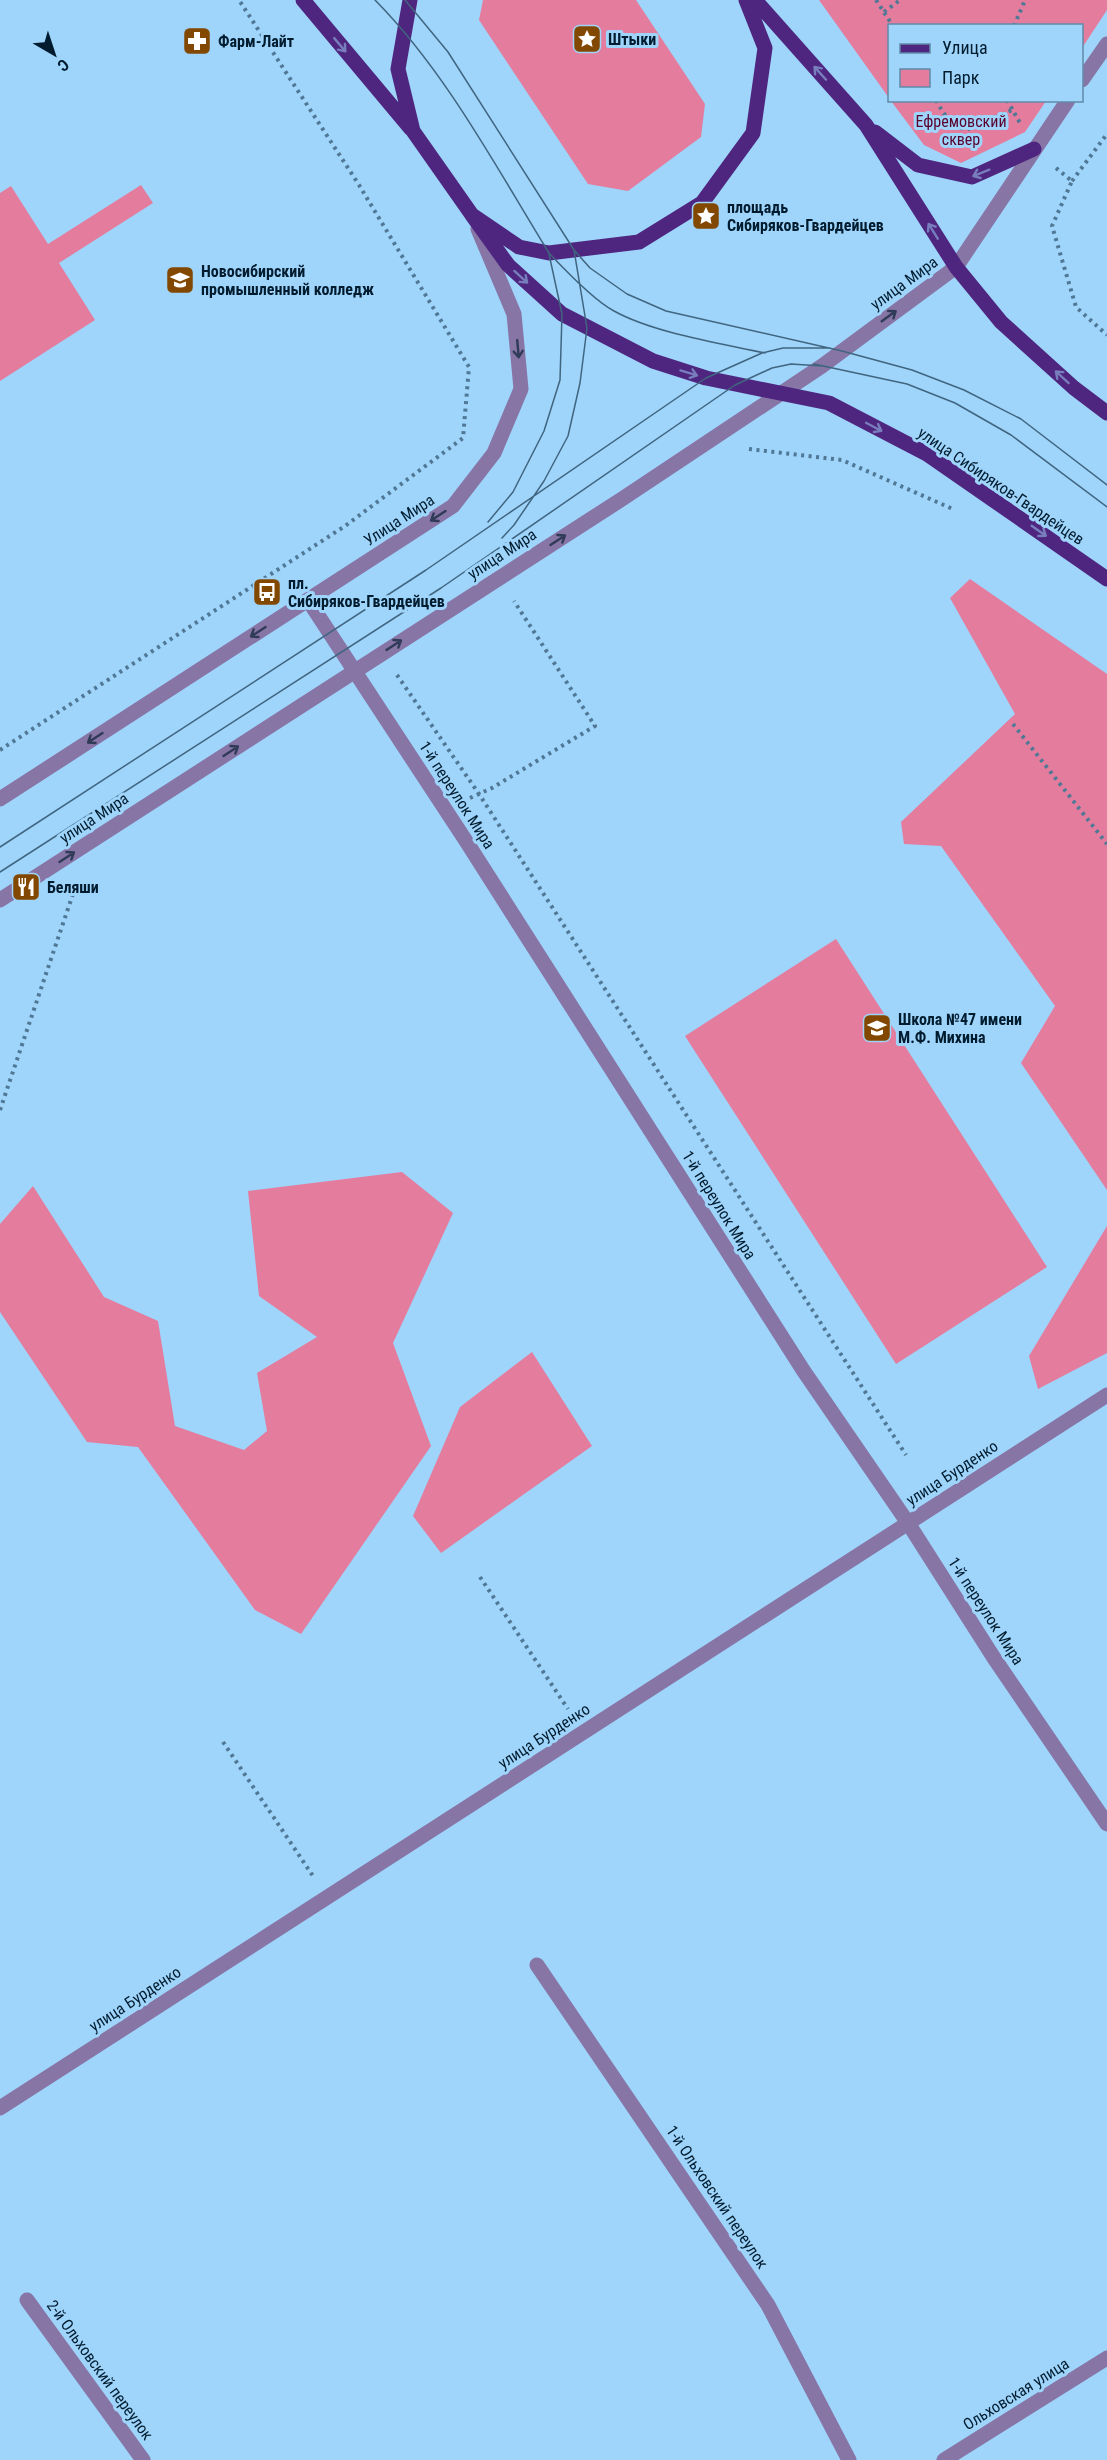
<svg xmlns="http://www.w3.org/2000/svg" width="1107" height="2460" viewBox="0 0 1107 2460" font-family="'Roboto Condensed',sans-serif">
<rect width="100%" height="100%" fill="#9fd4fb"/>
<path fill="#e47c9d" d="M483 0H636L705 104 701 137 628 191 588 184 479 20Z
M819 0H1107V10L1082 48V26H890L889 98Z
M891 101H1046L1025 132 961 163 924 145Z
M141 185 153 203 59 263 95 320 0 381V193L11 186 48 244Z
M970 579 1107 674V1190L1021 1063 1055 1006 941 846 904 844 901 822 1015 714 950 598Z
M836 939 1047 1267 896 1364 685 1036Z
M402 1172 453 1213 393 1343 431 1446 301 1634 255 1610 138 1447 87 1442 0 1312V1224L33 1186 104 1297 158 1321 175 1426 244 1450 267 1431 257 1373 317 1337 259 1296 248 1191Z
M1107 1226V1353L1038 1389 1029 1356Z
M532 1352 592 1446 441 1553 413 1516 460 1407Z"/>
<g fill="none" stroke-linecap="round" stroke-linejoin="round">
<path stroke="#507895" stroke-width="4" stroke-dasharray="3 4.5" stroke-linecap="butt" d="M876 0 893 26
M884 12 900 0
M1014 26 1025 0
M936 100C944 115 950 124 966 130L1012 110
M1007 100 1020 123
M1056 168 1072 181 1052 226 1076 307 1107 335
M1072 181 1107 134
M749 449 842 460 955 510
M397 675 479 794 906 1455
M1013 724 1107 844
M0 750 345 526 463 438 469 367 359 185 239 0
M470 798 492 788 595 726 514 601
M0 1110 76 885
M480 1577 568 1709
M223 1742 313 1876"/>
<path stroke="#8775a6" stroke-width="15" d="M1082 80 1107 44
M308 600 466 841 803 1370 908 1523 994 1658 1107 1824
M0 799 453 506 494 453 521 389 514 314 478 229
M0 900 622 499 822 366 956 267 1068 100
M537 1965 768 2305 849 2460
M0 2108 1107 1395
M27 2300 143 2460
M944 2460 1107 2358"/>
<path stroke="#4f267f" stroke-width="15" d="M303 0 411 129
M410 0 398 69 413 131 472 215 519 247 549 253 639 242 702 203 753 133 765 48 746 0
M755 0 866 125 956 267 1001 322 1074 388 1107 413
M875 132 918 165 972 177 1034 149
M472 215 508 265 562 314 653 361 706 378 829 403 927 454 1107 579"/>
<path stroke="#40657f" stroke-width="1.5" d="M375 0C446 72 496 167 549 253 564 269 595 301 614 311 654 333 719 343 765 353
M405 0 448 52 574 250 590 268 627 294 666 311 842 351 912 370 964 390 1021 419 1107 485
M814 364 907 384 955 403 1011 435 1107 507
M488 522 513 492 544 431 560 380 562 314 549 254
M502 538 514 525 544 481 568 436 580 383 587 328 574 250
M0 847 426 570 706 378 762 353 783 348H830
M0 872 441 588 735 385 772 368 791 364 822 366"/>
</g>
<defs><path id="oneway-shaft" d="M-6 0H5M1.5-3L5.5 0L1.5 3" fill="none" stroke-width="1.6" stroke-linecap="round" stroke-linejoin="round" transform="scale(1.5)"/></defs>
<g stroke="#777dbd">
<use href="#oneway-shaft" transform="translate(340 45) rotate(50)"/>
<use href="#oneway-shaft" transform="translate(820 73) rotate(-132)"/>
<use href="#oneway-shaft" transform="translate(981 173) rotate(158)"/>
<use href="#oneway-shaft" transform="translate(933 231) rotate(-122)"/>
<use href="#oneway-shaft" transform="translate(521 277) rotate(42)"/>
<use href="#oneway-shaft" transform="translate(689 373) rotate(17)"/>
<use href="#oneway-shaft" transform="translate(1062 377) rotate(-138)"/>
<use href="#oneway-shaft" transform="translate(874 427) rotate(28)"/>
<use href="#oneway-shaft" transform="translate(1039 531) rotate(35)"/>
</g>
<g stroke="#303b58">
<use href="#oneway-shaft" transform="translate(889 316) rotate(-36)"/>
<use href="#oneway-shaft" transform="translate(518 349) rotate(85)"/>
<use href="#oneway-shaft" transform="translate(438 516) rotate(147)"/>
<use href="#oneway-shaft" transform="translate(558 540) rotate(-33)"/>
<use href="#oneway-shaft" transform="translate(258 632) rotate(147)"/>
<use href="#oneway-shaft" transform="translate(394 645) rotate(-33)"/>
<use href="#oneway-shaft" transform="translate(95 738) rotate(147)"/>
<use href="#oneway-shaft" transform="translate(231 751) rotate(-33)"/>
<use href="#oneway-shaft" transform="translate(67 857) rotate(-33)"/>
</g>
<defs>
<g id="sight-square" transform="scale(1.5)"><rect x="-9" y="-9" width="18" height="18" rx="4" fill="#834800" stroke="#9fd4fb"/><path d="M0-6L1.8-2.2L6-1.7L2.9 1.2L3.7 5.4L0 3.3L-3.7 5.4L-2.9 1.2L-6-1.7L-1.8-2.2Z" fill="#fff"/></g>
<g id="pharmacy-square" transform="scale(1.5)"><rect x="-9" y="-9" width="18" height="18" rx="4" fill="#834800" stroke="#9fd4fb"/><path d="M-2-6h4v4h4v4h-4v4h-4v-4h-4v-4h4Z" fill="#fff"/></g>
<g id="university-square" transform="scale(1.5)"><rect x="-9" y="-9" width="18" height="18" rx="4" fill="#834800" stroke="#9fd4fb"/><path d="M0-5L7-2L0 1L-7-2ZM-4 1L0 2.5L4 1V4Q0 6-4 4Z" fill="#fff"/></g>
<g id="bus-square" transform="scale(1.5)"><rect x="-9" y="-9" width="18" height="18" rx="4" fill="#834800" stroke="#9fd4fb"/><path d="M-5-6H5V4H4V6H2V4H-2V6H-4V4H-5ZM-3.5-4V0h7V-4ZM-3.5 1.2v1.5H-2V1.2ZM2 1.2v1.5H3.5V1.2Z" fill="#fff"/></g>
<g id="restaurant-square" transform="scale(1.5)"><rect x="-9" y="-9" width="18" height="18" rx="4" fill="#834800" stroke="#9fd4fb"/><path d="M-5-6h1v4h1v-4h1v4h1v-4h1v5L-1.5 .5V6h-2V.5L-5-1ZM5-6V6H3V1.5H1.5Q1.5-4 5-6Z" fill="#fff"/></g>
<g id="school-square" transform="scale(1.5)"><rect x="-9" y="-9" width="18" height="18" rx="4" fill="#834800" stroke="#9fd4fb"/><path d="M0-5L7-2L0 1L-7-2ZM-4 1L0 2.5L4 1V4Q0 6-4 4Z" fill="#fff"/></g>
</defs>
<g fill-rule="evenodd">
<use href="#sight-square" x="587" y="39"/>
<use href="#pharmacy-square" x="197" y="41"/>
<use href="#sight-square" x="706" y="216"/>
<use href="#university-square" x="180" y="280"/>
<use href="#bus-square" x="267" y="592"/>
<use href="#restaurant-square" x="26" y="887"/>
<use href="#school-square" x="877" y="1028"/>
</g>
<g text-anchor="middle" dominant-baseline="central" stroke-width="6" stroke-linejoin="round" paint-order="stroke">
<g font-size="16" font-weight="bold" fill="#011c2e" stroke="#9fd4fb" text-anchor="start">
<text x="608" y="39">Штыки</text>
<text x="218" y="41">Фарм-Лайт</text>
<text x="727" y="207">площадь<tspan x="727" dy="18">Сибиряков-Гвардейцев</tspan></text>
<text x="201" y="271">Новосибирский<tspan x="201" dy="18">промышленный колледж</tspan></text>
<text x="288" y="583">пл.<tspan x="288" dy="18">Сибиряков-Гвардейцев</tspan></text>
<text x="47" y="887">Беляши</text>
<text x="898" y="1019">Школа №47 имени<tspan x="898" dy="18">М.Ф. Михина</tspan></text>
</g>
<g font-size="16" fill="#59032b" stroke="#9fd4fb">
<text x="961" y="121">Ефремовский<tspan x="961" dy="18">сквер</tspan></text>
</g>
<g font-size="16" fill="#011c2e" stroke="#9fd4fb">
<text transform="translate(904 283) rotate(-36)">улица Мира</text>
<text transform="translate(1001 486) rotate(34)">улица Сибиряков-Гвардейцев</text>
<text transform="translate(399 520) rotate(-33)">Улица Мира</text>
<text transform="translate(502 554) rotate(-33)">улица Мира</text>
<text transform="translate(457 795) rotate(57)">1-й переулок Мира</text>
<text transform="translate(94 818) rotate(-33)">улица Мира</text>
<text transform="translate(719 1205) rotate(58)">1-й переулок Мира</text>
<text transform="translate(952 1473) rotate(-33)">улица Бурденко</text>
<text transform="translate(986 1611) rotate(57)">1-й переулок Мира</text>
<text transform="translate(544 1736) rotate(-33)">улица Бурденко</text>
<text transform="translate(135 1999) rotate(-33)">улица Бурденко</text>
<text transform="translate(717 2197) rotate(56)">1-й Ольховский переулок</text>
<text transform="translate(100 2370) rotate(54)">2-й Ольховский переулок</text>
<text transform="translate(1016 2394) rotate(-32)">Ольховская улица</text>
</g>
</g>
<rect x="888" y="24" width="195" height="78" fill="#9fd4fb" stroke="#608aa9" stroke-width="1.5"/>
<rect x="900" y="44" width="30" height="9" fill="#4f267f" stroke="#608aa9" stroke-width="1.5"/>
<text x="942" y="54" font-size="18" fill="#011c2e">Улица</text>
<rect x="900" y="69" width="30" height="18" fill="#e47c9d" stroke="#608aa9" stroke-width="1.5"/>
<text x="942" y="84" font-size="18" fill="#011c2e">Парк</text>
<g transform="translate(54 54) rotate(141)" stroke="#9fd4fb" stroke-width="4.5" paint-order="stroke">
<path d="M0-4.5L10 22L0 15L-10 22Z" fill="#011c2e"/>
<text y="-9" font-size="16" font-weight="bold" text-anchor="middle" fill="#011c2e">С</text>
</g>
</svg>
